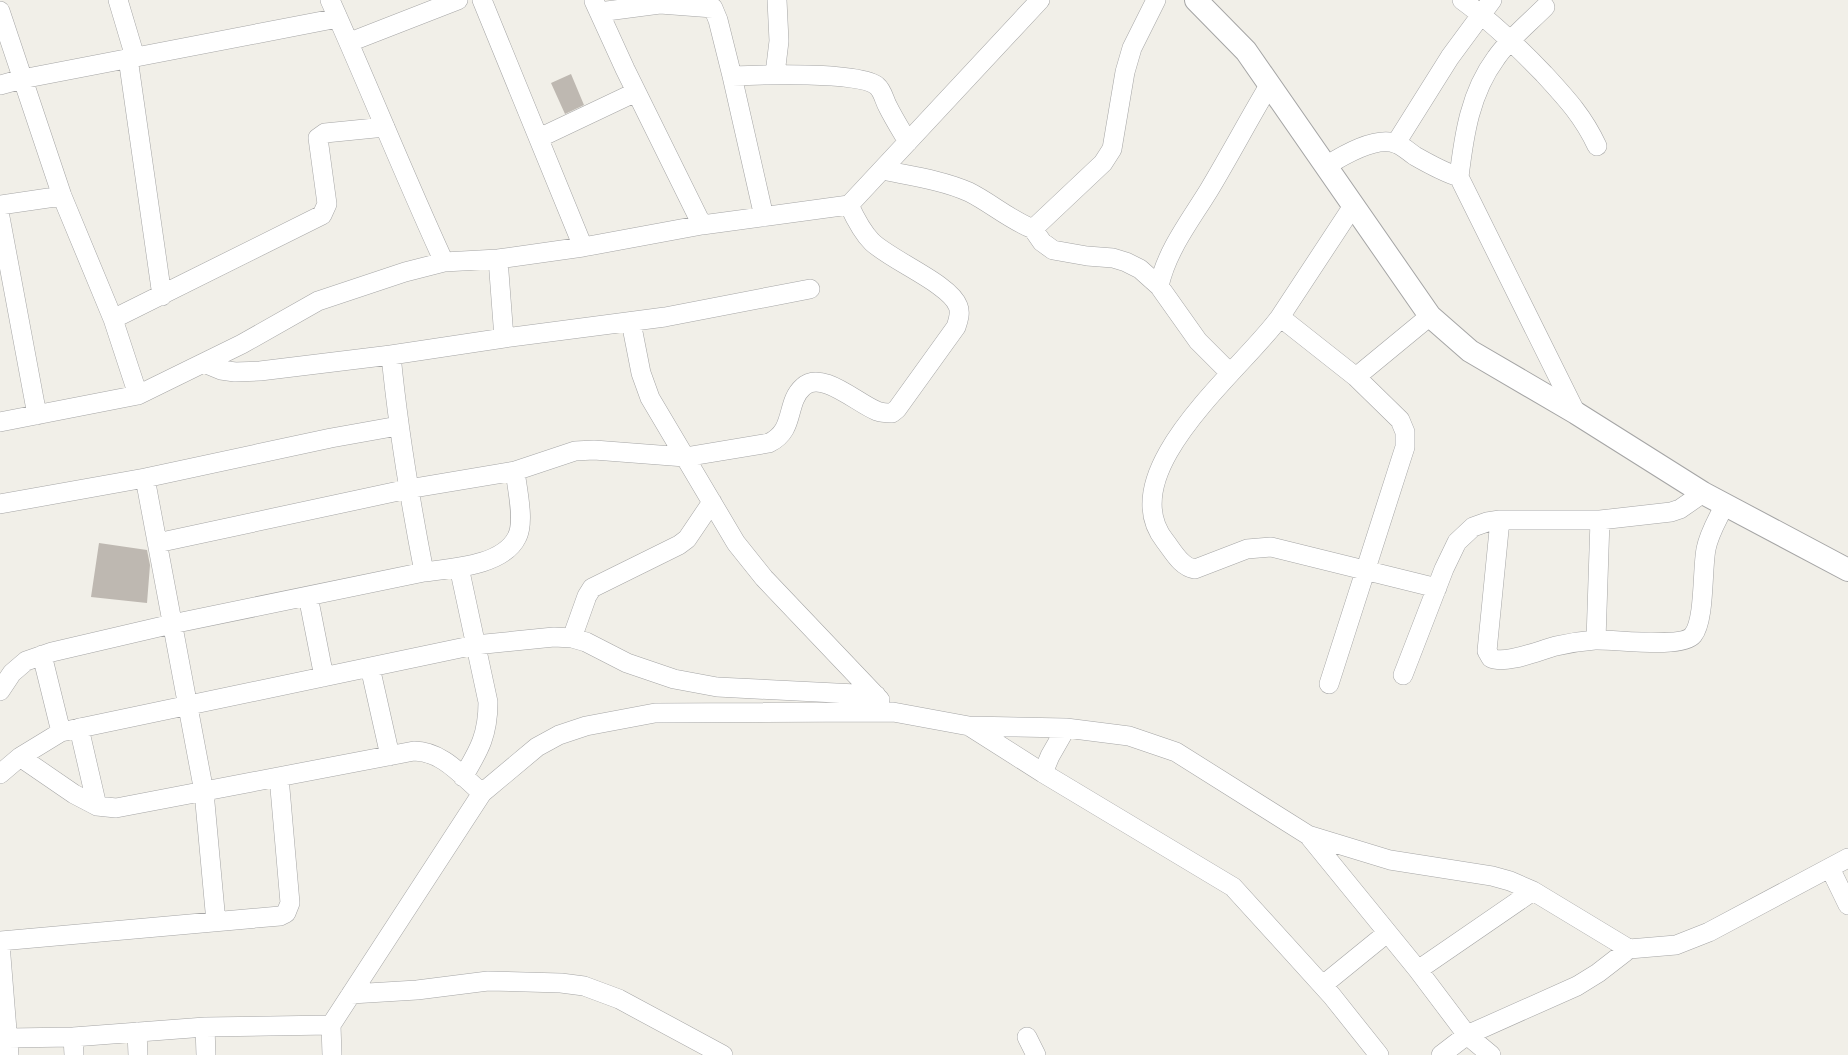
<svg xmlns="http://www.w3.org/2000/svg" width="1848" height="1055" viewBox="0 0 1848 1055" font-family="Inter,sans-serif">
<rect width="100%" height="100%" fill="#f1efe8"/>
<path fill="#beb8b1" d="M571 74 584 105 565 114 551 83Z
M99 543 147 550 150 565 147 603 91 597Z"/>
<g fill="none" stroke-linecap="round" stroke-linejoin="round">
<g stroke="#a5a5a5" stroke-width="20">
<path id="minor" d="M118 0 135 57
M330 0C369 87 404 175 444 262
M482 0 583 247
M1462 0C1492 22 1518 47 1544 74 1566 98 1583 116 1597 146
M594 1 625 69 702 225
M1545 7C1529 23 1509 39 1496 58 1470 93 1464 135 1459 177L1576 413
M0 11 62 196 113 319 138 395
M599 12 660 4 713 8 718 20 732 76 764 217
M350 42 458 0
M128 58 162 296
M775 74 779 41 777 0
M732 76C757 75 861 71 877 86 883 91 884 100 888 107 894 119 901 130 908 142
M0 85 22 79 338 18
M539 138 636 92
M1396 143 1450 57 1492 0
M1326 166C1342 156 1377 135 1397 144 1403 146 1409 152 1415 156 1429 164 1443 172 1459 177
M882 170C911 176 942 180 969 192 991 203 1010 220 1033 229L1103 163 1112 149 1125 72 1132 48 1156 0
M0 205 62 196
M0 217 37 415
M1033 229 1042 242 1053 250 1087 256 1113 258 1126 262 1140 269 1159 286 1198 341 1230 373
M498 259 504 338
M1159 286C1167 250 1190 221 1209 190 1230 155 1249 119 1270 84
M1280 317 1353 206
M113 319 322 215 327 204 318 138 325 133 385 127
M631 322 641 373 650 398 736 543 764 578 880 700
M204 363 221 370 235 372 260 371 391 355
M1356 377 1280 317C1244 368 1110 472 1165 541 1173 551 1181 567 1195 569L1247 549 1271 547 1437 588
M0 422 138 395 242 344 318 301 405 272 444 262 498 259 583 247 702 225 849 205 1040 0
M515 471 575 451 594 450 685 457 769 443C796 430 785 403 803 387 821 369 858 404 877 411 882 413 887 413 892 413L897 409 956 327C958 321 961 313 958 306 950 284 892 261 872 242 862 232 855 218 849 205
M145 478 204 792 216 922
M0 504 145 478 331 438 398 426
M1500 520 1487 651 1491 658C1506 665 1540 650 1556 646 1569 643 1582 641 1595 640 1614 639 1682 649 1693 635 1705 620 1702 570 1706 549 1709 533 1718 519 1725 504
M157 543 408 489 515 471C517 488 525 522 517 537 503 566 452 568 424 572 410 500 398 428 391 355L504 338 665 317 810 289
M459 567 488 702C488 734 480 749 463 777
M308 596 324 677
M572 638 587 596 592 588 679 545 687 539 712 502
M1596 640 1600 520
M42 655 61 732
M370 667 390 756
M1403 675 1444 569 1457 542 1473 527 1487 522 1500 520H1600L1671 512 1680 509 1703 493
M1329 684 1405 447V432L1400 420 1356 377 1430 316
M0 691 12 673 26 661 52 652 172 624 424 572
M969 726 1066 728 1129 736 1176 752 1308 835
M79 728 97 806
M20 757 74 794 97 806 116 808 414 751C442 751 462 776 482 793
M1043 773 1050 756 1066 728
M0 774 20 757 61 732 475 645 554 637 572 638 586 642 627 663 674 679 717 687 876 695
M1830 868 1848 905
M0 941 280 916 286 913 290 903 279 777
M0 944 9 1055
M1418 970 1533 891 1629 949
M1323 985 1387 933
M351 994 417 990 488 981 561 983 584 986 619 999 723 1055
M205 1027 206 1055
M137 1032 138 1055
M73 1037 74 1055
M1027 1037 1036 1055
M0 1042 9 1038 73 1037 205 1027 331 1025
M332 1055 331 1025 482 793 537 747 559 735 586 726 655 713 893 712 969 726 1043 773 1233 887 1332 996 1379 1055
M1441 1055 1467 1035 1577 986 1598 973 1629 949 1676 945 1709 932 1848 858
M1491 1055 1467 1035 1418 970 1308 835 1390 860 1492 876 1510 881 1533 891"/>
</g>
<g stroke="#a5a5a5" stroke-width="24">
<path id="tertiary" d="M1196 0 1246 51 1430 316 1470 351 1576 413 1703 493 1848 570"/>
</g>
<use href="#minor" stroke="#fff" stroke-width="19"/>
<use href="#tertiary" stroke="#fff" stroke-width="22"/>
</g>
</svg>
